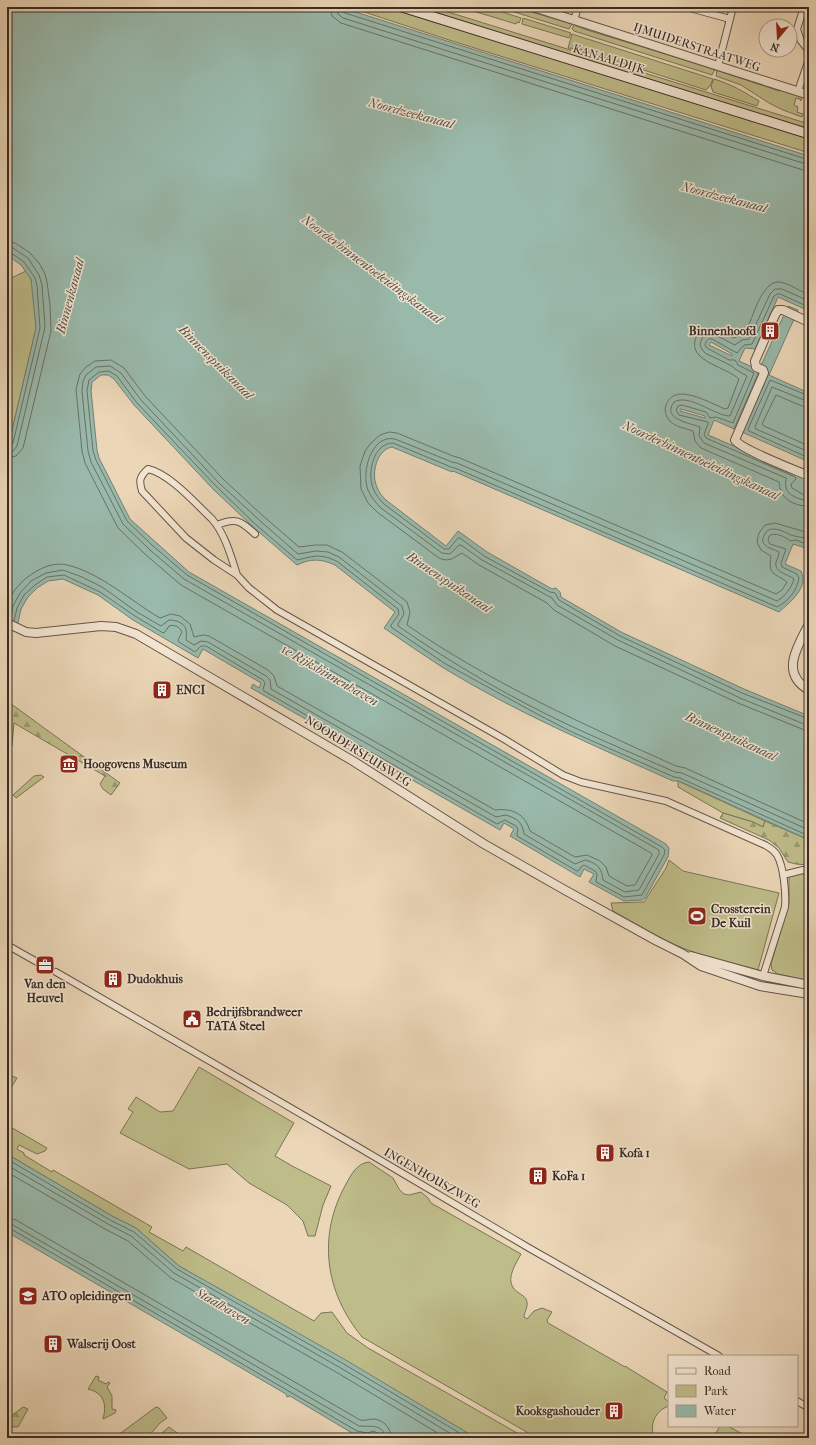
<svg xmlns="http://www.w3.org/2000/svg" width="816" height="1445" viewBox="0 0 816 1445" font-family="'IM FELL French Canon',serif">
<defs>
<pattern id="forest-firs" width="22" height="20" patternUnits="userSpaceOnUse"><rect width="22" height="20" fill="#bebc89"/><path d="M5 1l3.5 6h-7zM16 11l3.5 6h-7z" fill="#9b9970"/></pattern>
</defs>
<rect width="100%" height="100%" fill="#ebd6b7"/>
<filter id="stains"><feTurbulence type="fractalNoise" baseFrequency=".005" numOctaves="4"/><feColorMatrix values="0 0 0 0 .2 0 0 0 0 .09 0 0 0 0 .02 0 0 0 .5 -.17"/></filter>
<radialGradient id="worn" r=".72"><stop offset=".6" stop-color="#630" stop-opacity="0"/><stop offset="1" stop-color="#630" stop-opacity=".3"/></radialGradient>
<path fill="#bebc89" stroke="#7b7458" d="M349 7H391L809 138V153L446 39Z
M413 7H432L809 124V131Z
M460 7H487L521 18 519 23 517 22 516 24Z
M498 7H515L572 24 569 29Z
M523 18 571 33 569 38 522 24Z
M574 25 587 30 715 69 712 75 574 31 572 29Z
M572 34 713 79 710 86 706 90 578 49 568 48Z
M717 70 779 91 782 89 802 97 801 101 800 100V99L796 98 794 105 798 107 797 112 803 114 802 117 783 110 769 103 741 85 716 76Z
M714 79C731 84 744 92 759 101L757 106 713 92 711 86Z
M26 271 31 279 33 286 36 328 7 452V417L10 398H7V360L11 337 7 302V280Z
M41 775 44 777 16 798 13 795 34 776Z
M678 781 765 821 763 827 753 822 723 813 678 787Z
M669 860 683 871 779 893 758 970C727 963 696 955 667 941 649 932 631 921 613 911L611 903 644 902 666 868Z
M803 872 809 874V981L778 974 772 970 771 964 789 903V877L795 874Z
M199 1067 294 1123 275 1156 294 1167 331 1186 323 1205 315 1236H308L303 1221 287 1205 249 1183 227 1164 189 1169 120 1133 133 1112 128 1109 136 1097 160 1112 173 1111Z
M7 1074 17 1078 7 1094Z
M7 1125 47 1148 45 1151 37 1154 19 1145 17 1149 24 1153V1155L52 1172 53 1170 152 1227 149 1232 183 1251 186 1247 314 1321 321 1313 332 1312 347 1333 368 1348 526 1438H476L405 1396 179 1266 136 1228 112 1216 7 1154Z
M369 1162 393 1178 399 1189 404 1194 409 1195 421 1192 428 1198 431 1203 521 1254C514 1267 503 1283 519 1293 523 1296 526 1297 527 1302 528 1308 524 1312 524 1317L527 1319 534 1311 542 1308 552 1312 547 1320 548 1323 625 1367 626 1366 628 1368 667 1392 664 1398 669 1402V1406C656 1410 648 1425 655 1438H537L362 1337C325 1292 317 1236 346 1184 351 1175 357 1163 369 1162Z
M96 1376 99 1377 98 1380 106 1384 108 1382 110 1383 107 1387 112 1396V1409L116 1410 115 1413 103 1419C107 1404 104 1393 88 1389Z
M156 1407 159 1408 167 1418 160 1423 147 1438H114Z
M720 1426H728L748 1437 713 1438Z"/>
<path fill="url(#forest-firs)" stroke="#7b7458" d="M7 701 120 783 111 795 103 789 100 784 105 776 14 723 12 746 7 749Z
M723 813 753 822 763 827 765 821 809 840V865L796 864 788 862 779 848 769 840 720 818Z
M23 1407 28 1409 18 1427H14L7 1424V1415L11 1416Z
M169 1427 184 1438H158L163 1432Z"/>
<path fill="#99b9ab" stroke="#728176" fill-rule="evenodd" d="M7 7H340L809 156V311L778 297 755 349 745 348 739 361 759 370 788 306 798 310 769 375 809 393V462L742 432 768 375 759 371 734 429 714 420 708 435 809 478V549L793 544 785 564 801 571C809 588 790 602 779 612L453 471 452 472 392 447C376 450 371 475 377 487 379 493 382 496 386 500L446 546 458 531 487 552 552 589 556 588 560 592 561 597 621 632 744 689 809 716V840L679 781H673C595 746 515 712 442 667 422 654 403 641 384 628L395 612 335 565C322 559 311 558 297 565L252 526 213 489 134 405 114 379 108 375H101L92 382 91 391 97 450 99 458 130 519 189 572 666 844 669 848 668 857 645 898 642 900 624 901 589 882 594 874 584 869 580 877 510 836 514 829 504 823 500 830 251 688 253 684 259 688 261 683 203 649 198 658 133 620 98 595 63 579 48 581 37 588 28 597 21 609 7 672V452L36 328 31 279 21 265 7 255ZM711 342 732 354V356L709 345ZM681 409 705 416V418L680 411Z
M7 1154 112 1216 136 1228 179 1266 344 1359 476 1438H379L372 1434 370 1438C365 1438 363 1435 357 1436L290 1396 287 1397 286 1394 7 1232Z"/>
<path fill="#ebd6b7" d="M7 619 20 625 12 658 7 654Z"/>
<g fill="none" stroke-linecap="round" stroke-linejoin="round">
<path stroke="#687268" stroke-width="1" d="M330 7 332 16 341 23 803 170 809 171
M336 7 338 14 343 18 809 165
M341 7 342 11 345 13 809 160
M7 241 15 243 29 252 39 263 45 274 47 282 50 305 51 331 23 448 16 456 7 458
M7 247 13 248 28 258 39 275 42 285 45 327 17 446 13 451 7 452
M7 252 11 253 24 262 35 278 37 286 40 328 13 443 11 446 7 447
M809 295C800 291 790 284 780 282 761 280 753 319 745 333L734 338C727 334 719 328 711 328 697 328 689 345 699 355 708 365 729 370 739 379L728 408 725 409C713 404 695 394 681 394 667 394 660 411 670 421 675 427 685 428 693 431L695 441 701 448 779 482C780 484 779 488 781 491 784 501 799 507 809 506
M809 301 782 289H775L770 294 749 339 742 340 735 345C725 341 703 323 700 345L702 349 705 353 732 366 735 369 747 376 730 416C715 416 689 393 674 402 661 419 690 423 700 427L699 436 704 443 786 478C786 481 785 484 786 488 788 496 802 501 809 500
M809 307 780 294H777L774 296 752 344 744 345 737 353 712 339C708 338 706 341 705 345L707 348 729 360H735L738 365 754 373 733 423 716 417 710 418 706 412 682 405 678 406 676 410 679 415 708 422V424L704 434 706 438 795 477 796 479 791 484 792 488 804 495 809 494
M809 396 770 380 748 429 749 431 809 458
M809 401 804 400 772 387 755 427 756 429 809 452
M809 407 802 406 776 395 762 424 764 426 809 446
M809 533 775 523 765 525 759 533 757 542 761 550 771 556C768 576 774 572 787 582L782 590 776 594 460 458 453 456 397 433 389 432 380 435 371 443 365 451 360 466 361 489 368 503 377 512 439 558C450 563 454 557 462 553L479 565 547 603 554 610 615 646 738 703 802 729 809 731
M809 539C804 538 794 536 791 535 785 532 779 529 773 529 769 529 766 531 765 534 757 546 772 548 779 552 779 556 777 559 776 562 774 573 788 574 794 579 791 589 785 596 777 601L457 463 452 462 395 439C371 434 361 473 368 490 371 497 376 503 381 508L442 553 450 554 459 545H461L482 560 552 598 557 605 618 640 740 698 804 724 809 725
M809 545 796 540 790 541C785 536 774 532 769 536L768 540 770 544 786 549 781 563 782 567 797 574 799 578C797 590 789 601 777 607L455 468 451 467 393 443C373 443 367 474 373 488 375 494 379 499 384 504L444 549H449L458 538H460L484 556 550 592 555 593 559 600 620 636 742 693 809 719
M7 604C13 590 22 580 35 572 43 567 56 562 67 565 99 572 131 601 160 618L171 614 180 616 190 624 194 637 203 635 209 636 268 670 274 676 277 686 495 810C513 808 525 814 530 831L575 857 587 855 600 861 606 867 609 876 627 886 635 885 652 855 651 853 181 585 146 555 118 528 85 463 82 451 76 389 80 374 86 367 95 361 111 360 124 368 145 396 223 479 262 515 299 547 315 545H327L342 552 407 602 410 612 407 625C491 683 583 724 676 766L685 768 809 824
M10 619 13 606 20 593 31 581 46 573 63 570 82 577 102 587 137 612 161 626 169 620C176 620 185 623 186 630 187 634 186 637 186 640L194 645 201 641 208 642 266 676 270 680 271 689 496 817 506 815C518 819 522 822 524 834L575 864 585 860C597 863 602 868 603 880L625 892 639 890 659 854V850L184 579 150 550 123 524 91 462 88 451 82 391 83 381 86 375 96 367 110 366 121 373 141 400 219 483 258 519 298 554 316 551 328 552 339 557 402 606 404 614 398 624V626C454 665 513 699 575 728 608 743 641 757 675 772L682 773 809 830
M14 621 17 608 24 595 35 585 47 577 64 575 100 592 135 616 163 633 165 632 169 626C174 624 180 627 182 632L178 640 179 642 195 652 201 646H206L263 680 265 683 263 689 264 691 497 824 505 820 516 826 518 829 517 834V836L577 871 579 870 581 867 584 865 595 871 597 874 596 882 624 897 642 895 664 855 665 850 662 847 187 575 153 546 127 521 96 460 93 451 87 391 89 380 99 372 109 371 117 376 137 403 216 486 254 523 297 560C314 556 321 553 338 562L398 609 399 614 391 625V627L444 663 539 715 572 732 674 777 680 778 809 836
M7 1159 110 1220 134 1232 177 1269 342 1363 468 1438
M7 1165 108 1224 131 1236 174 1273 339 1367 458 1438
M7 1172 105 1229 128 1241 171 1278 336 1372 446 1438
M7 1218 16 1220 360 1420C365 1421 369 1419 374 1419 384 1420 391 1428 391 1438
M7 1224 13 1225 359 1426C369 1427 384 1423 385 1438
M7 1229H11L357 1431 367 1433 374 1431 379 1434 380 1438"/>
<path stroke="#c7b49a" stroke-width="6" stroke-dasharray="6 3" stroke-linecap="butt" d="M44 966 56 972"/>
<g stroke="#65564a" stroke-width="8">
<path id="minor" d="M686 7 730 19
M804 7 797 29 801 41 809 51
M574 20 578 7
M718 66 733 7
M798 91 809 59
M217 525C236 517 241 521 255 534
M237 575C231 556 225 534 212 519 195 503 170 474 148 469 139 477 139 481 142 491L186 538 214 560 237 575 249 588 277 610 504 739 563 775 581 782 666 801 765 845C770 848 774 850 777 855 784 867 786 894 785 907L763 976
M783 875 803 870 809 871
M7 945 44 966
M56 972 358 1147 529 1248 719 1356
M797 1401 809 1408"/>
</g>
<g stroke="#65564a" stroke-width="10">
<path id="tertiary" d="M533 7 809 95
M809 322 783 310H778L775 315 755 361 756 367 763 370 764 373 735 440C742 450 795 470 809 476
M7 623 26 632 36 633 101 626 116 627 136 634 353 761 484 844 563 889 657 941 683 954 701 966 760 986 809 994
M809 624C798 646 779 673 809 690
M691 956 763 976 809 985"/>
</g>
<g stroke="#382c26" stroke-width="11">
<path id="secondary" d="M402 7 809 134"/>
</g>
<use href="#minor" stroke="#f2e4d0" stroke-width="6"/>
<use href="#tertiary" stroke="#f2e4d0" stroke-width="8"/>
<use href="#secondary" stroke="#f2e4d0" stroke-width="9"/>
</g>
<defs>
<g id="building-square" transform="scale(1)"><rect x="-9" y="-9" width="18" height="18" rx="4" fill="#8f2418" stroke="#f2e4d0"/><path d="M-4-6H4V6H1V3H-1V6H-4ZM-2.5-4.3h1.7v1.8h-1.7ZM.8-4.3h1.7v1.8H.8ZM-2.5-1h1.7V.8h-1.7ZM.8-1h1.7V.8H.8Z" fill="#fff"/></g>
<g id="museum-square" transform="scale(1)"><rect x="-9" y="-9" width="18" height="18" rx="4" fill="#8f2418" stroke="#f2e4d0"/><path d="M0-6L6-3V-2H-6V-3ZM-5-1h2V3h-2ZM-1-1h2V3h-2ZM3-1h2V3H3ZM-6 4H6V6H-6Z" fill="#fff"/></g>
<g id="stadium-square" transform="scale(1)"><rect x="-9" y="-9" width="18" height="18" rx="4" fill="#8f2418" stroke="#f2e4d0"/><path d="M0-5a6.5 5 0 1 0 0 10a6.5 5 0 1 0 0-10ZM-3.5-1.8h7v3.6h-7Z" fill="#fff"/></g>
<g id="office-square" transform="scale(1)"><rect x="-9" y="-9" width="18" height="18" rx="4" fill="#8f2418" stroke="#f2e4d0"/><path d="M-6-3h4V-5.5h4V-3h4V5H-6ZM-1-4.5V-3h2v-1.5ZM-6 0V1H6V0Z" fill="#fff"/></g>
<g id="civic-square" transform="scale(1)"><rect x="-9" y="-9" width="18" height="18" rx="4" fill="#8f2418" stroke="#f2e4d0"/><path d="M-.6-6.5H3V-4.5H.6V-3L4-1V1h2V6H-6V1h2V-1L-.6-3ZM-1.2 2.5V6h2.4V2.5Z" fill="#fff"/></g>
<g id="university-square" transform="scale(1)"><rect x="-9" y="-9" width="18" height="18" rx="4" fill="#8f2418" stroke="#f2e4d0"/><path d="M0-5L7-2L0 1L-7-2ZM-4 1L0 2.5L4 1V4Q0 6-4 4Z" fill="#fff"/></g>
</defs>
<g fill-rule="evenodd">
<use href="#building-square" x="770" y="331"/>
<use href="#building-square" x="162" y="690"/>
<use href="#museum-square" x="69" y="764"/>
<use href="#stadium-square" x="697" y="916"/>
<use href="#office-square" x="45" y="965"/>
<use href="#building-square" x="113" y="979"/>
<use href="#civic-square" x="192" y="1019"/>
<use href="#building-square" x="605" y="1153"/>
<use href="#building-square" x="538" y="1176"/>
<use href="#university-square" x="28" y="1296"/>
<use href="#building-square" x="53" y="1344"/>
<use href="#building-square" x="614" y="1411"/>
</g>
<g text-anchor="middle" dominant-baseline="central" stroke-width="3" stroke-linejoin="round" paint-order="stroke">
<g font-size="12" fill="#382c26" stroke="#f2e4d0">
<text transform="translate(697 47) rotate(18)">IJMUIDERSTRAATWEG</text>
<text transform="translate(609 59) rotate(17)">KANAALDIJK</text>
<text transform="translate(358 751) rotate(32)">NOORDERSLUISWEG</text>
<text transform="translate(432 1178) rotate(30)">INGENHOUSZWEG</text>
</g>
<g font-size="12" font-weight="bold" fill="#382c26" stroke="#f2e4d0" text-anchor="start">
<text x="756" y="331" text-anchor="end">Binnenhoofd</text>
<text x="176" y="690">ENCI</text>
<text x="83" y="764">Hoogovens Museum</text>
<text x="711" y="909">Crossterein<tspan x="711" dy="14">De Kuil</tspan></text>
<text x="127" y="979">Dudokhuis</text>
<text x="45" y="984" text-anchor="middle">Van den<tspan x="45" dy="14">Heuvel</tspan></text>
<text x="206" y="1012">Bedrijfsbrandweer<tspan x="206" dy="14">TATA Steel</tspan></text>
<text x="619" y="1153">Kofa 1</text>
<text x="552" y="1176">KoFa 1</text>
<text x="42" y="1296">ATO opleidingen</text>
<text x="67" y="1344">Walserij Oost</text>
<text x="600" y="1411" text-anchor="end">Kooksgashouder</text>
</g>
<g font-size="13" font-style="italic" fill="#504f47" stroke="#f2e4d0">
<text transform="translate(411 113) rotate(15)">Noordzeekanaal</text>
<text transform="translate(724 197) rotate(15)">Noordzeekanaal</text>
<text transform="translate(372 269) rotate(37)">Noorderbinnentoeleidingskanaal</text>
<text transform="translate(70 296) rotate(-75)">Binnenkanaal</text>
<text transform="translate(216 362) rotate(45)">Binnenspuikanaal</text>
<text transform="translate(701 460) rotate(25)">Noorderbinnentoeleidingskanaal</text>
<text transform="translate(449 582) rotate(34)">Binnenspuikanaal</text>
<text transform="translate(330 675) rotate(30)">1e Rijksbinnenhaven</text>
<text transform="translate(731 736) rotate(25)">Binnenspuikanaal</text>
<text transform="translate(223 1306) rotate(30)">Staalhaven</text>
</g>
</g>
<rect width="816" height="1445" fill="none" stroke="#ebd6b7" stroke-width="24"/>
<rect x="8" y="8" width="800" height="1429" fill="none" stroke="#382c26" stroke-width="2"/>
<rect x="12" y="12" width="792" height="1421" fill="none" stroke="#382c26"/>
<rect x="668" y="1355" width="130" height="72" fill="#f2e4d0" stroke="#a89a8c"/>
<rect x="676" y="1368" width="20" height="6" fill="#f2e4d0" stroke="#a89a8c"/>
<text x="704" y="1375" font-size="12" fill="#382c26">Road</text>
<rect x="676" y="1385" width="20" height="12" fill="#bebc89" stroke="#a89a8c"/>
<text x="704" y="1395" font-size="12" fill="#382c26">Park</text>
<rect x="676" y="1405" width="20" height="12" fill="#99b9ab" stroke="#a89a8c"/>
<text x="704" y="1415" font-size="12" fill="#382c26">Water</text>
<g transform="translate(778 38) rotate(198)"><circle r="19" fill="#f2e4d0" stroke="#a89a8c"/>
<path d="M0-3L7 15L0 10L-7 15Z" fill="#8f2418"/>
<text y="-6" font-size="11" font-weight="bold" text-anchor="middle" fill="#382c26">N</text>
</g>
<rect width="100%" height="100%" filter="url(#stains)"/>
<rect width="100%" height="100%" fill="url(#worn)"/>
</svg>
